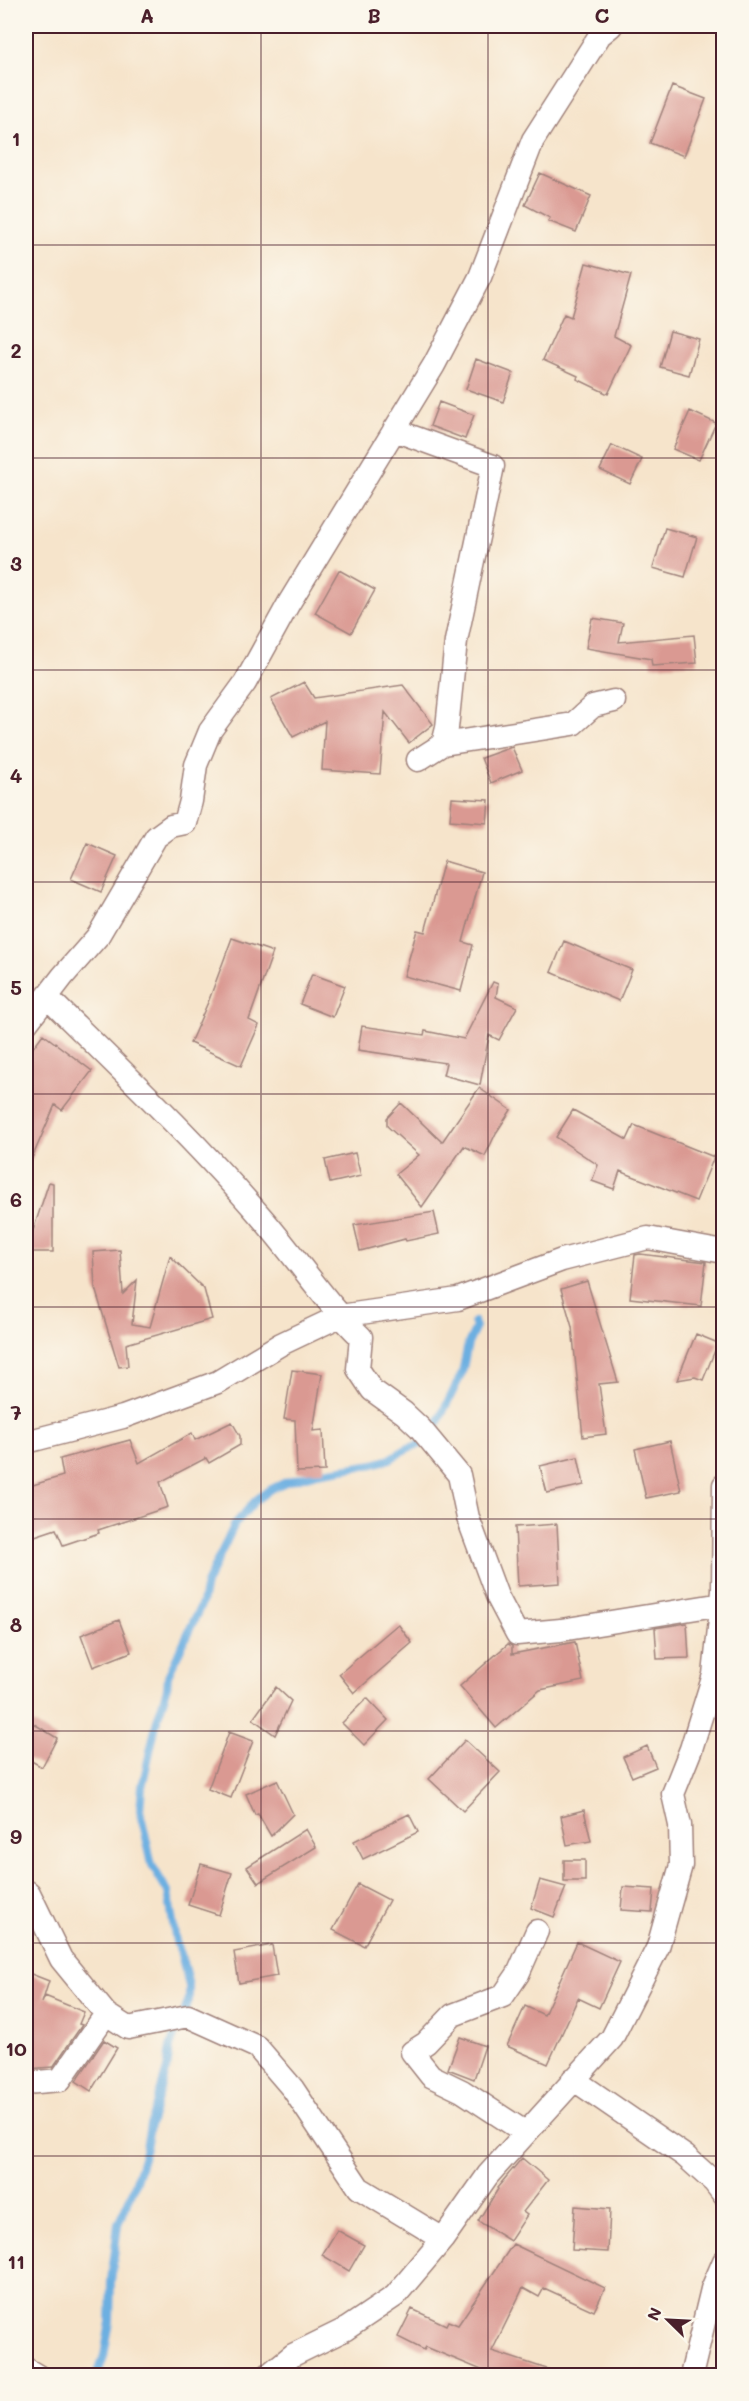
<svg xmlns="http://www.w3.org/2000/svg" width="749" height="2401" viewBox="0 0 749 2401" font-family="Mali,sans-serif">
<rect width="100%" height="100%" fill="#fbf7ec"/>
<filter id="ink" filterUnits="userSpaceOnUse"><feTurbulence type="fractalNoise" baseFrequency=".0167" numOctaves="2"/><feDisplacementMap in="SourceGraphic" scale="12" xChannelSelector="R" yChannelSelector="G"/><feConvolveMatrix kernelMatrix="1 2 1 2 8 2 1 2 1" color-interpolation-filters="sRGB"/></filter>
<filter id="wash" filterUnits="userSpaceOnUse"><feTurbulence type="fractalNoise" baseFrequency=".008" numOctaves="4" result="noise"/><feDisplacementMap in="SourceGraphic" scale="24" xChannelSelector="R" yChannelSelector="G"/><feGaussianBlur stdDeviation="1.35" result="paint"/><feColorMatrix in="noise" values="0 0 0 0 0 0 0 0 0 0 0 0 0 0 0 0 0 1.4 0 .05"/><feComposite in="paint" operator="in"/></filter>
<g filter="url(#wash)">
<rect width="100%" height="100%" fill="#f6e4cb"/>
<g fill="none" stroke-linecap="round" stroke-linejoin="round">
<path stroke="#6cafe1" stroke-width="8" d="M97 2376 104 2356 110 2322 111 2281 118 2224 133 2190 146 2148 150 2125 167 2069 170 2047 189 2000V1986L181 1954 176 1942 168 1892 152 1865 140 1810 142 1787 157 1720 167 1689 168 1676 202 1603 206 1584 235 1524 255 1501 269 1490 286 1482 317 1473 374 1464 390 1459 408 1448 424 1443 433 1432 462 1373 468 1344 476 1327 474 1322"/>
</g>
<g id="blocks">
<path fill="#da9992" d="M672 86 706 99 684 156 650 143Z
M540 173 591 196 576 232 548 221 550 218 525 205Z
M586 263 631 275 614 336 631 345 608 394 577 379 578 376 543 360 564 314 571 317Z
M670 331 699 339 689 375 660 367Z
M476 359 513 373 503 402 466 389Z
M439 402 474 415 465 439 430 426Z
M690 411 716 423 699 460 673 449Z
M612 445 642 459 630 484 600 470Z
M665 528 697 537 685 577 653 568Z
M339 570 375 590 351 633 315 613Z
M592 618 623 623 619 642 694 635 697 663 652 666 651 659 586 648Z
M304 682 314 698 403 685 433 724 409 743 385 712 380 774 322 770 325 721 293 737 271 699Z
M512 747 522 770 491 783 481 758Z
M452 798 489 800 487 823 450 820Z
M87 843 117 856 101 892 71 879Z
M444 861 482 872 463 942 473 945 461 991 404 976 417 930 425 932Z
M232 938 273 952 249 1020 259 1025 241 1066 190 1043 209 1000Z
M564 941 632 970 619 1001 551 972Z
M312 974 345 986 333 1017 300 1004Z
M493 982 498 984 496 997 517 1007 499 1040 489 1035 480 1085 443 1075 446 1063 358 1050 362 1026 424 1035 425 1031 464 1039Z
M43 1034 92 1071 62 1110 55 1105 26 1172V1057Z
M479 1088 511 1110 496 1133 485 1156 464 1146 422 1207 396 1174 419 1155 387 1126V1118L401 1103 442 1142Z
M573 1110 627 1140 634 1125 714 1157 696 1201 620 1171 614 1189 592 1181 598 1165 556 1137Z
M355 1153 361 1176 330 1183 325 1160Z
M49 1182 53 1183V1252H26Z
M434 1212 439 1234 406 1241 405 1239 360 1251 354 1225Z
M120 1250 123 1294 137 1280 132 1324 150 1327 170 1256 204 1289 212 1319 126 1344 128 1366 119 1367 95 1288 93 1252Z
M640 1254 706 1262 701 1306 630 1298 635 1255Z
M587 1281 618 1382 599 1384 606 1434 583 1437 572 1327 561 1289Z
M696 1334 718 1343 703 1380 695 1377 677 1380Z
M292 1370 322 1374 313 1431 323 1430 325 1471 297 1472 295 1420 284 1419Z
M232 1422 240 1436V1445L209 1463 206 1458 160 1482 168 1507 98 1530 99 1533 63 1545 56 1529 26 1539V1487L63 1476 60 1459 130 1440 139 1463 192 1433 195 1440Z
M670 1441 681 1491 646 1498 635 1449Z
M578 1457 584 1485 547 1493 540 1466Z
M557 1524 560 1583 518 1586 515 1527Z
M119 1620 131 1652 93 1667 81 1635Z
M687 1623 689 1658 657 1659 655 1628Z
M398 1624 412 1643 354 1693 339 1674Z
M575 1642 583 1681 540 1690 496 1728 460 1686 508 1644 512 1646V1654Z
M276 1687 291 1701 275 1735 253 1719Z
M367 1698 388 1720 364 1745 342 1723Z
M26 1719 57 1738 42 1767 26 1758Z
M229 1732 253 1741 231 1798 208 1789Z
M465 1740 500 1772 463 1811 429 1779Z
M647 1746 656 1767 632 1777 623 1757Z
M277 1780 293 1814 271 1836 258 1814 255 1815 246 1794Z
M584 1810 591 1841 567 1845 561 1816Z
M409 1814 418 1832 363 1859 354 1841Z
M306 1829 316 1847 258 1883 247 1867Z
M564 1860H585V1881H564Z
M201 1864 232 1873 219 1915 188 1905Z
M540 1880 566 1887 554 1917 531 1908Z
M358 1884 389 1900 364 1946 333 1930Z
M623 1887 654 1889 652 1912 621 1910Z
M577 1942 620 1962 599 2008 578 1998 548 2064 507 2046 525 2006 544 2015Z
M272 1945 277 1976 239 1983 234 1952Z
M26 1972 49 1981 42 2003 45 1996 84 2012 79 2024 82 2025 53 2067 26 2069Z
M460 2037 485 2046 474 2079 448 2069Z
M104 2040 117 2048 91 2091 76 2081Z
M522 2158 548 2180 523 2212 527 2215 510 2241 478 2221 498 2189 497 2188Z
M575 2206 610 2209 608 2252 572 2250Z
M337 2230 364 2245 349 2271 322 2255Z
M513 2244 605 2288 594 2311 544 2288 539 2297 523 2288 492 2351 553 2371 552 2376H496L426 2347 424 2350 398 2337 412 2309 446 2325 448 2321 458 2325Z"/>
</g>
</g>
<g filter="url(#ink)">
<use href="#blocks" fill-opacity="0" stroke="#a0827b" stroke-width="1.5"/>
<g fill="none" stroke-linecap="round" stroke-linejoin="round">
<g stroke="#a0827b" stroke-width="25">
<path id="minor" d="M394 430 493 466 456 641 447 728 443 744 418 760
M443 744 573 724 593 706 614 701
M47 997C120 1069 195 1140 262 1218 296 1257 324 1301 361 1337L358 1369 372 1390 404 1413 420 1428 459 1475 468 1518 497 1596 517 1634 561 1630 722 1604
M26 1024 63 976 98 936 156 837 171 826 185 823 191 801 196 765 210 731 245 683 289 603 434 365 480 277 533 140 600 35 611 26
M26 1442 123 1417 218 1382 281 1344 340 1316 458 1299 562 1260 648 1238 724 1252
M26 1891 29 1893 61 1959 106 2014 128 2028 188 2016 257 2047 293 2089 359 2188 443 2239
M573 2079 685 2156 714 2182 724 2195
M26 2083 60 2080 106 2014
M526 2133 462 2091 431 2076 412 2052 426 2043 453 2015 503 1996 518 1974 537 1931
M26 2369 38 2376
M267 2376 293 2355 346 2329 395 2296 443 2239 488 2175 612 2038 658 1947 681 1865 680 1825 673 1794 691 1749 714 1675 723 1591 724 1485
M691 2376 712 2289 724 2261"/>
</g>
<use href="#minor" stroke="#fff" stroke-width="22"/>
</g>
</g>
<path fill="none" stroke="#4a1f2b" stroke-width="1.5" stroke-opacity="0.55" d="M261 26V2376M488 26V2376M26 245H724M26 458H724M26 670H724M26 882H724M26 1094H724M26 1307H724M26 1519H724M26 1731H724M26 1943H724M26 2156H724"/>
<rect width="749" height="2401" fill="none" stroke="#fbf7ec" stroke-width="66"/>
<g transform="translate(668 2320) rotate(294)" stroke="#fbf7ec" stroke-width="4.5" paint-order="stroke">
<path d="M0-4.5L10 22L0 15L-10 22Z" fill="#4a1f2b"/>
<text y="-9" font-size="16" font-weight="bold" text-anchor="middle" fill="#4a1f2b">N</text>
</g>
<rect x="33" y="33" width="683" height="2335" fill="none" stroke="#4a1f2b" stroke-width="2"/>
<g font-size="20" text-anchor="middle" font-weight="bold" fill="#4a1f2b">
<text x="147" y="23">A</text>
<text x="374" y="23">B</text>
<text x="602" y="23">C</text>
<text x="16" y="146">1</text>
<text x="16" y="358">2</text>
<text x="16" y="571">3</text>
<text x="16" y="783">4</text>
<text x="16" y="995">5</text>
<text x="16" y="1207">6</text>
<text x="16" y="1420">7</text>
<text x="16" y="1632">8</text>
<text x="16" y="1844">9</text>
<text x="16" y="2056">10</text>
<text x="16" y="2269">11</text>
</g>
</svg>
